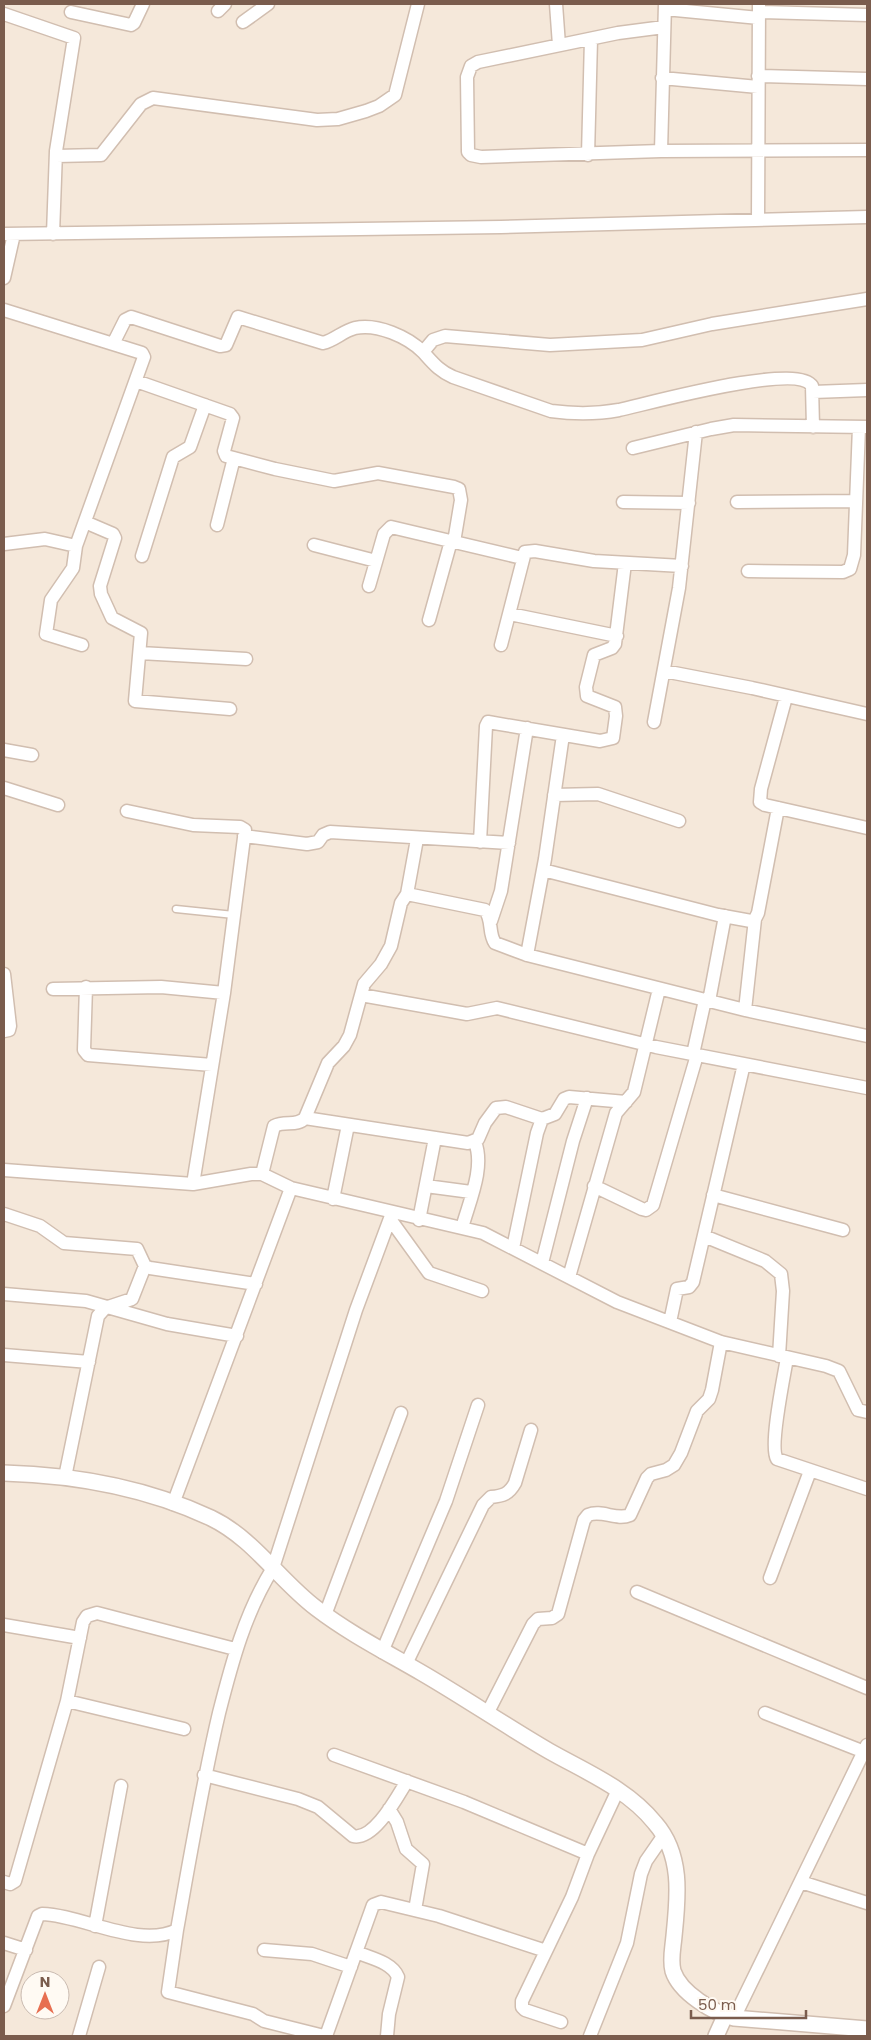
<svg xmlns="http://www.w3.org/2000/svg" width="871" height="2040" viewBox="0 0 871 2040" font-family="Poppins,sans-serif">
<rect width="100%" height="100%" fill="#fdf6ec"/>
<path fill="#f5e8da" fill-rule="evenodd" d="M4 4H867V2036H4ZM30 1980H60V2010H30Z"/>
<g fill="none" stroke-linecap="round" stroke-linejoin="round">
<g stroke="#d1beb0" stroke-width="9">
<path id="service" d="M176 909 234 915"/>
</g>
<g stroke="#d1beb0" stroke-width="15">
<path id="minor" d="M556 4 559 45
M665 9 759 18
M218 11 225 4
M71 12 131 25 134 23 143 4
M759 12 867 15
M4 14 74 38 56 151 53 234
M243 22 268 4
M664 27 618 33 478 62 471 66 467 77 468 152 471 155 481 157 661 151 867 150
M758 76 867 79
M662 78 758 87
M661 151 665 4
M588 155 591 39
M56 156 101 155 141 104 153 98 317 120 338 119 366 111 379 106 395 95 418 4
M758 220 759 4
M4 234 501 227 867 217
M4 278 14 234
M4 310 142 353 144 357 76 546 45 539 4 544
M113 344 125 320 131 317 220 346 226 345 238 317 323 343C335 340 343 331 355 328 377 323 408 337 423 352 433 363 439 371 453 377L551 411C574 414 597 414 619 410 647 404 797 362 812 386L813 427
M423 352 433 340 445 336 550 345 642 340 712 324 867 299
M136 381 230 414 233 418 224 451 226 456 275 469 334 481 378 473 454 487 459 489 461 500 454 542
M813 392 867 390
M633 448 711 429 734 425 867 427
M623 502 689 503
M737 502 856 501
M85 522 113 534 115 538 100 586 101 594 112 618 141 633 135 701 230 709
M217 525 234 458
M314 545 376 561
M76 546 73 568 51 600 46 634 82 645
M142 556 173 457 190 447 205 405
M748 571 843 572 850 569 854 555 859 427
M369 586 384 534 391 527 522 558
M510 614 617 636
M429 620 451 541
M501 645 525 552 535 551 594 561 682 566
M140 653 246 659
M664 671 752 688 867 714
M786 697 761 789 760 802 765 805 867 828
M654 722 679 588 696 432
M4 750 32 755
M4 788 58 805
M554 795 598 794 679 821
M127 811 193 825 240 827 245 830 224 993 193 1184
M244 836 307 844 318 842 323 835 330 832 509 843
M480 842 486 726 488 722 600 741 613 738 616 716 615 707 587 696 586 687 594 655 612 648 615 644 625 563
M543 870 718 915 751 921 755 919 758 913 778 808
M407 894 417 839
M491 921 501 891 527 728
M527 955 545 859 563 735
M4 974 10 1026 9 1030 4 1031
M86 987 84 1050 88 1055 212 1065
M53 989 161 987 224 993
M361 995 467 1014 497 1008 656 1047 867 1088
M709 1001 725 916
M745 1010 755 919
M693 1054 705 1000
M305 1118 468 1143 478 1139 485 1123 496 1108 506 1107 542 1119
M4 1170 193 1184 251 1174H262L291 1188 483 1233 617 1302 721 1342 826 1366 839 1371 858 1410 867 1412
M262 1174 274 1126C285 1120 297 1127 305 1118L328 1063 344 1046 350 1035 364 984 381 964 391 946 401 903 407 894 485 910C493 920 488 933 495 943L527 955 745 1010 867 1036
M426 1186 471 1192
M594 1186 642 1209 646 1210 653 1205 697 1055
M713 1195 843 1230
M333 1199 348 1125
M4 1214 40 1226 64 1243 137 1249 145 1266 150 1268 256 1284
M390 1219 429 1273 482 1291
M419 1220 435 1138
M462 1228C469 1202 485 1168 475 1142
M704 1236 765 1261 781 1274 783 1291 779 1356
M513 1248 537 1133 542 1119 555 1114 564 1099 569 1097 626 1102
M542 1263 573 1141 587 1098
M569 1277 616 1113 634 1092 659 989
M4 1294 86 1301 167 1324 237 1336
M670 1322 677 1289 689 1287 693 1282 744 1064
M4 1355 89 1362
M787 1358C784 1376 769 1447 777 1459L867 1489
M65 1477 98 1316 105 1308 132 1299 145 1266
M173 1504 291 1188
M770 1578 810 1471
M637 1592 867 1688
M325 1615 401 1413
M4 1625 80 1638
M382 1652 446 1501 478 1405
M406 1664 483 1505 491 1497C503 1496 509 1494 515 1483L531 1430
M67 1701 184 1729
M765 1713 867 1753
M487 1714 533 1624 538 1619 552 1618 558 1614 584 1520 588 1515C602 1509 616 1521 630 1515L647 1478 651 1474 666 1470 674 1465 681 1453 697 1411 709 1399 712 1390 721 1342
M334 1755 464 1802 588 1854
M204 1775 298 1799 318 1807 353 1836C374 1841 397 1797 407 1781
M389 1809 397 1822 406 1849 423 1864 415 1910
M4 1882 10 1884 15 1881 67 1701 83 1622 87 1616 97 1613 235 1649
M801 1882 867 1903
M95 1926 121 1786
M177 1930 168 1992 253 2014 264 2021 324 2036
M4 1943 26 1950
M264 1950 312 1954 351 1967
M356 1952C370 1958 392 1962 398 1977L389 2014 387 2036
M4 2006 38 1916 42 1914C82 1915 139 1949 177 1930 190 1857 202 1785 219 1713 232 1662 245 1613 273 1568L356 1310 392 1213
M734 2018 867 1745
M561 2022 525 2010 522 2007V2001L572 1897 588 1854 618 1790
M79 2036 99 1967
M326 2036 373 1905 381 1902 439 1916 546 1951
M590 2036 627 1943 641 1874 646 1861 664 1835"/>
</g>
<g stroke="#d1beb0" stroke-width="18">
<path id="tertiary" d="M4 1473C74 1475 147 1488 211 1518 253 1538 280 1581 316 1608 350 1634 386 1652 422 1673 465 1698 506 1726 549 1751 586 1772 628 1789 655 1823 683 1855 678 1897 674 1936 673 1948 670 1960 673 1971 680 1993 714 2013 734 2018L867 2029
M716 2036 725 2016"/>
</g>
<use href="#service" stroke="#fff" stroke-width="6"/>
<use href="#minor" stroke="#fff" stroke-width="12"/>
<use href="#tertiary" stroke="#fff" stroke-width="15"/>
</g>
<rect width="871" height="2040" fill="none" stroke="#7a5c4d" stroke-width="10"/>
<g transform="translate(45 1995)"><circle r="24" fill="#fffaf3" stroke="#cabbb1"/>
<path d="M0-4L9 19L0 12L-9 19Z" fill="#e76f51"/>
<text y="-8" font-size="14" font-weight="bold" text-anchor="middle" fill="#7a5c4d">N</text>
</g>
<path d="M691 2010v8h115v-8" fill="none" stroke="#7a5c4d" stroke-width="2.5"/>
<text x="698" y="2010" font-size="15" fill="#7a5c4d" stroke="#fffaf3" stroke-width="4" paint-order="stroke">50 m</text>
</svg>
